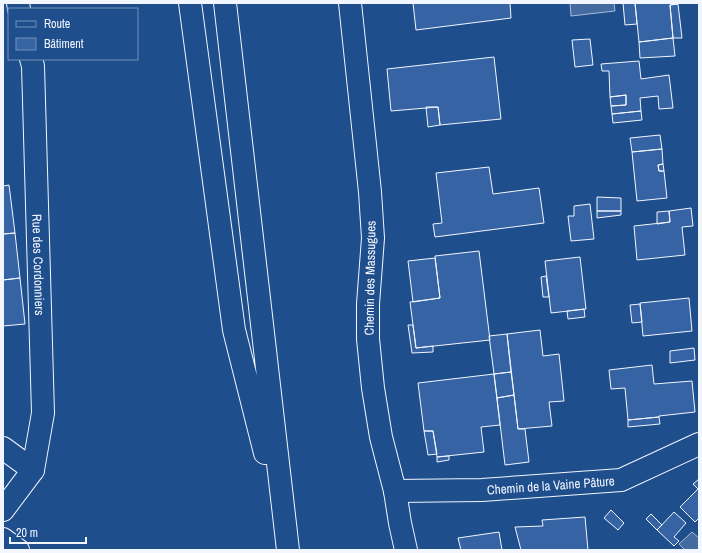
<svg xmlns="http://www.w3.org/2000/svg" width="702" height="553" viewBox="0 0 702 553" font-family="'Archivo Narrow',sans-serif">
<rect width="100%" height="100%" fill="#1f4e8c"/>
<path fill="#446ba0" stroke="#a8bbd7" d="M570 3H614L615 11 571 16Z
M692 532 699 538V550H685L679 544Z"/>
<path fill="#3563a3" stroke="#f2f6ff" d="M413 3H510L511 18 416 30Z
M623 3H635L637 24 625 25Z
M635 3H678V4L670 5 673 38 639 42Z
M678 4 682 38H673L670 5Z
M673 38 675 56 640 58 639 42Z
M590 39 593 65 575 67 572 40Z
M494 57 501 119 440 125 438 107 391 111 387 69Z
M639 61 641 79 669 75 673 108 659 109 658 96 640 98 641 111 612 114 611 106 626 105V95L610 97 609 71H602L601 64Z
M626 95V105L611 106 610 97Z
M426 107H438L440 125 428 127Z
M641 111 642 120 613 123 612 114Z
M660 135 662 149 632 152 630 138Z
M662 149 663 164 658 165 659 171H664L667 198 637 201 632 152Z
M663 164 664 171H659L658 165Z
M489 167 493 194 539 188 544 223 435 237 433 224 442 223 436 173Z
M9 185 15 233 3 234V186Z
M597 197 621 198V211H597Z
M590 204 594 239 571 241 568 216H574V206Z
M691 208 693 226 682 227 685 255 637 260 634 226 670 222 669 211Z
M597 211H621V215L597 218Z
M669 211 670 222 657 224V212Z
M15 233 20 278 3 280V234Z
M479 251 490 340 416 348 410 302 440 298 435 256Z
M580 257 586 309 551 313 545 261Z
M435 258 440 298 413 302 408 261Z
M546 276 549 297H543L541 277Z
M20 278 25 324 3 326V280Z
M689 298 692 331 643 336 640 303Z
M640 304 642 322 632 323 630 305Z
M584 309 585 317 568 319 567 311Z
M408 325H413L416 348 433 346V352L412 353Z
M540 330 543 356 559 354 564 401 549 402 552 426 518 429 507 334Z
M507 334 511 372 494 374 489 336Z
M694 348 695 360 670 363V351Z
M652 365 654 384 692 381 695 412 659 416V417L628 420 625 388 611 389 609 370Z
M511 372 514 395 497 398 494 374Z
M494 374 500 425 481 427 484 452 437 457 433 431H424L418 383Z
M514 395 518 429H525L529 462 505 465 497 398Z
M659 417 660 424 628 427V420Z
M424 431H433L437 454 428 455Z
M449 456V460L437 462V457Z
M699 479V518L695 522 680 507 698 489 693 484Z
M611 510 624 523 618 530 604 518Z
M674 512 686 523 674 537 679 541 674 546 657 530Z
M651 514 662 525 657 530 646 519Z
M585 517 588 550H521L515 527 543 526 542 520Z
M499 532 502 550H461L458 538Z"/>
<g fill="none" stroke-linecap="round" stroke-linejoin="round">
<g stroke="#f2f6ff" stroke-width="24">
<g id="minor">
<path d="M18 3 19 9"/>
<path d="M350 3 370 192 373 238 368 304V339L373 388 381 437 395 491 400 523 406 550"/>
<path id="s1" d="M31 59 33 66 43 413 33 470"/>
<path d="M3 448 33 470 3 510"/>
<path id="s2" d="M395 491 482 490 621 480 699 444"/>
<path d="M3 539 18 550"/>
</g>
</g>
<g stroke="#f2f6ff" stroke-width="24">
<path id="major" d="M190 3 234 330 265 453
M225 3 288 550"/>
</g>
<use href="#minor" stroke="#1f4e8c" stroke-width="22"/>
<use href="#major" stroke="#1f4e8c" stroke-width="22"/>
</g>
<g text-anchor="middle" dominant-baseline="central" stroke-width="3" stroke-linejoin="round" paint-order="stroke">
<g font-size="13" fill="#f2f6ff" stroke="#1f4e8c">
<text stroke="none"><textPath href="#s1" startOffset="206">Rue des Cordonniers</textPath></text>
<text transform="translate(370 278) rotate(-89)">Chemin des Massugues</text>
<text stroke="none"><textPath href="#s2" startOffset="156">Chemin de la Vaine Pâture</textPath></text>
</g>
</g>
<rect width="702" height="553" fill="none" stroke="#f2f6ff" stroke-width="8"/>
<rect x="8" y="8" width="130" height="52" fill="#1f4e8c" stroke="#7391ba"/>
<rect x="16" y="21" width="20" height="6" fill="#1f4e8c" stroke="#7391ba"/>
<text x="44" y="28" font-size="12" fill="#f2f6ff">Route</text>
<rect x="16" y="38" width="20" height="12" fill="#3563a3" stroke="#7391ba"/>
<text x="44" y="48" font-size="12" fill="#f2f6ff">Bâtiment</text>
<path d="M10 537v6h76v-6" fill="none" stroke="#f2f6ff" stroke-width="2"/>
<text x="16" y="537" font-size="12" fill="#f2f6ff" stroke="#1f4e8c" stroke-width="3" paint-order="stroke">20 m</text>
</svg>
